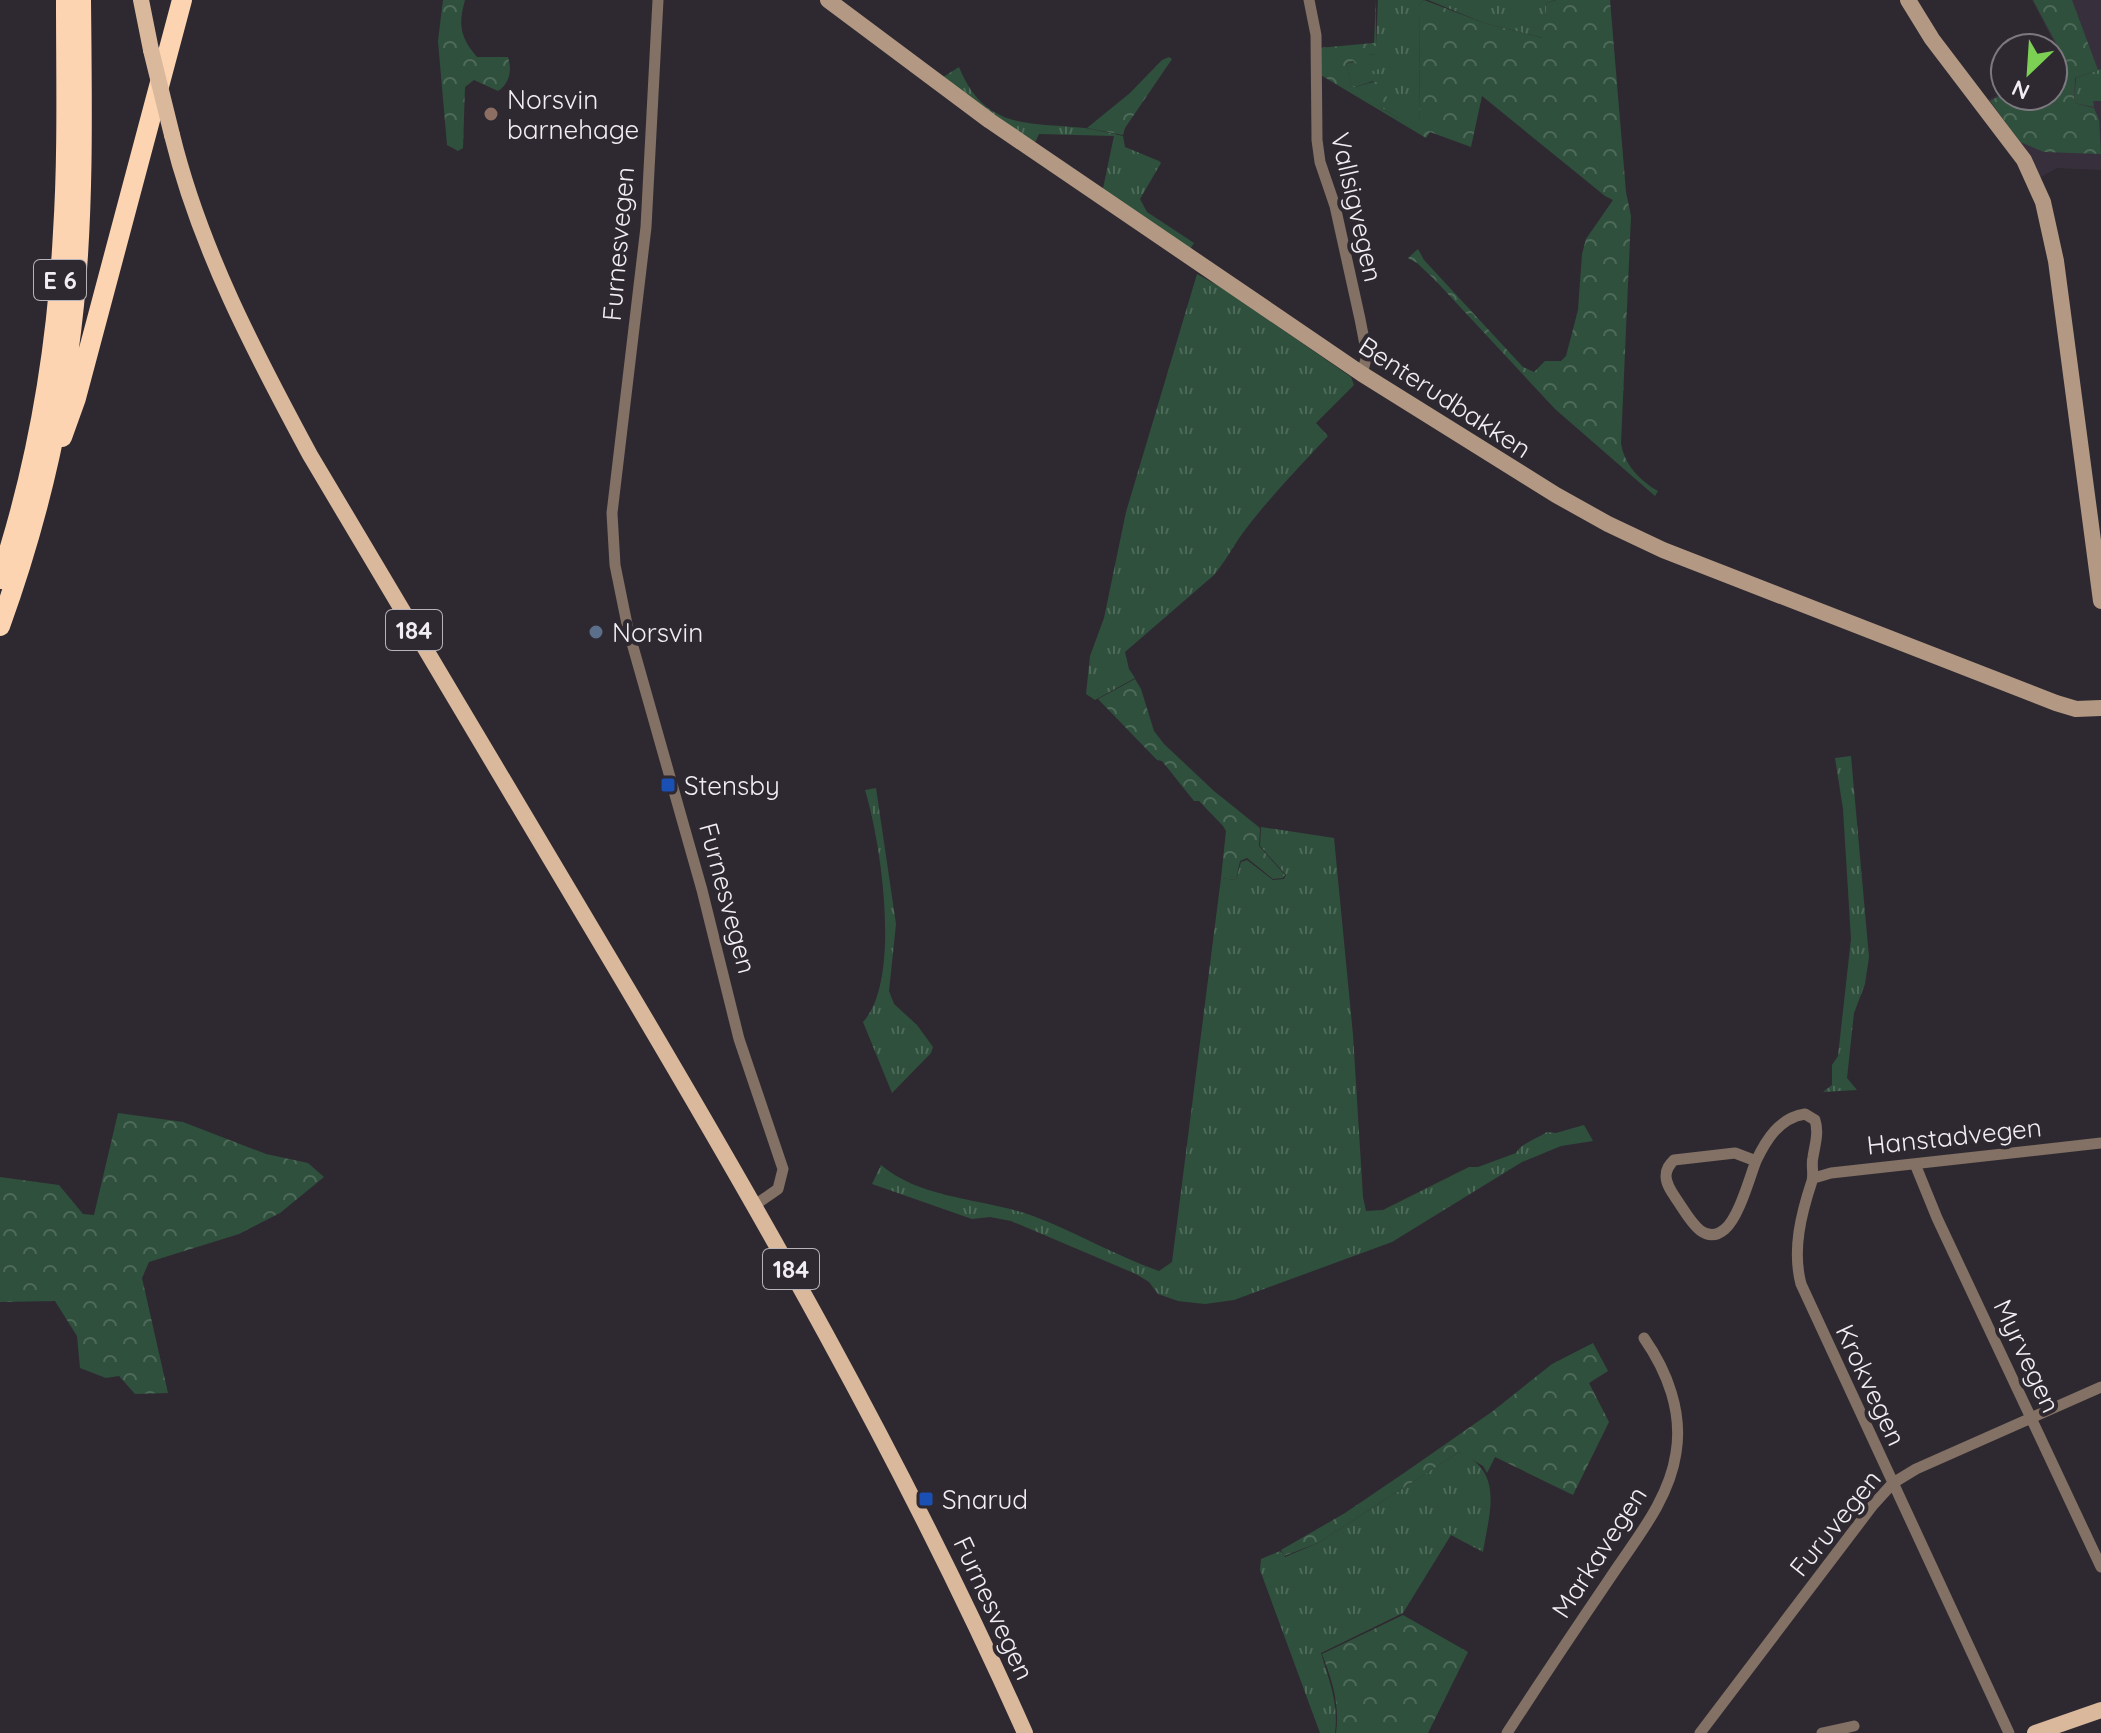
<svg xmlns="http://www.w3.org/2000/svg" width="2101" height="1733" viewBox="0 0 2101 1733" font-family="Quicksand,sans-serif">
<defs>
<pattern id="grass-tufts" width="24" height="20" patternUnits="userSpaceOnUse" patternTransform="scale(2)"><rect width="24" height="20" fill="#2f503c"/><path d="M3 7l-1-3M5 7V3M7 7l1-3M15 17l-1-3M17 17v-4M19 17l1-3" fill="none" stroke="#4e6a59"/></pattern>
<pattern id="forest-crowns" width="20" height="18" patternUnits="userSpaceOnUse" patternTransform="scale(2)"><rect width="20" height="18" fill="#2f503c"/><path d="M2 6a3 3 0 1 1 6 0M12 15a3 3 0 1 1 6 0" fill="none" stroke="#4e6a59"/></pattern>
</defs>
<rect width="100%" height="100%" fill="#2e2931"/>
<path fill="#382f3c" d="M2032 0H2101V170L2057 168 2039 178 1988 100 2005 91V96H2053V66L2063 60Z"/>
<path fill="url(#grass-tufts)" d="M1378 0H1424L1419 5 1420 132 1380 107 1373 81 1352 88 1346 64 1377 55 1367 54V47L1376 45Z
M1428 0H1555L1547 3 1543 38 1484 23Z
M959 67C985 131 1029 122 1085 128 1098 130 1110 133 1123 136L1125 147 1159 161 1161 163 1140 199 1147 212 1194 243 1190 249 1102 193 1114 136 1039 134 1033 147 940 79Z
M2101 69V101H2093L2094 107 2074 103 2076 78Z
M1197 274 1222 288 1351 377 1354 385 1316 423 1328 436C1298 468 1268 499 1242 534 1232 548 1225 562 1214 575L1125 652 1129 669 1135 678 1095 700 1086 694 1090 656 1104 618 1126 512Z
M1851 756 1869 957 1865 984 1854 1013 1847 1078 1857 1090 1823 1092 1832 1085V1065L1838 1056 1851 939 1843 809 1835 758Z
M876 788 896 924 889 991 894 1004 917 1025 933 1047 931 1053 892 1093 863 1022C902 980 881 842 865 790Z
M1261 827 1334 838 1353 1035 1363 1197 1366 1211 1383 1210 1469 1167H1478L1516 1153C1521 1143 1537 1139 1547 1132L1556 1133 1584 1125 1593 1141 1561 1146 1522 1162 1392 1242 1234 1300 1205 1304 1178 1301 1158 1294 1149 1282 1136 1274 1011 1221 990 1217 972 1219 872 1184 881 1165C922 1200 984 1198 1033 1216 1076 1232 1116 1256 1159 1271L1172 1262 1221 878 1236 880 1241 862 1247 860 1273 880 1284 879 1286 875 1260 846Z
M1459 1452C1505 1472 1489 1513 1483 1552L1451 1535 1403 1613 1321 1653C1329 1680 1339 1704 1335 1733H1320L1260 1570 1261 1559 1280 1551 1285 1557 1318 1543Z"/>
<path fill="url(#forest-crowns)" d="M443 0H465C458 25 460 37 477 57H508C512 70 510 83 498 91L474 80 465 87 463 148 458 151 447 145 438 41Z
M1376 0V46L1367 47 1368 54 1377 55 1384 59 1382 68 1366 73 1353 61 1346 64 1352 87C1365 87 1375 76 1386 87L1387 100 1381 108 1420 131 1419 5 1424 0 1484 23 1542 38 1547 3 1556 0H1610L1626 192 1631 216 1621 443C1624 464 1639 480 1658 491L1655 496 1555 409 1434 279 1417 263 1408 258 1418 249 1424 260 1523 367 1534 372 1545 361H1561L1566 356 1578 310 1582 254 1586 239 1613 200 1605 196 1482 96 1471 147 1430 132 1426 138 1319 74 1318 48 1374 43Z
M2033 0H2072L2098 70 2075 78 2074 103 2094 108 2099 120 2101 154 2044 152 2020 142 1990 101 2005 93V96H2053V67L2065 60Z
M1169 57 1172 59 1125 128 1123 135 1087 128 1130 93 1162 60Z
M1135 679 1141 689 1154 731 1164 744 1214 791 1260 828 1259 846 1285 875 1283 878 1273 879 1247 858 1240 861 1236 880 1221 878 1226 831 1223 826 1199 801H1194L1162 761 1157 760 1098 699Z
M118 1113 183 1122 266 1154 308 1163 324 1177 280 1213 239 1234 149 1262 142 1278 168 1393 135 1394 119 1376 106 1378 80 1368 77 1336 55 1301 0 1302V1177L59 1185 83 1214 94 1215Z
M1593 1343 1608 1371 1589 1383 1609 1422 1573 1495 1495 1457 1487 1473 1483 1466 1459 1452 1318 1543 1284 1556 1281 1550 1345 1513 1404 1473 1493 1411 1552 1364Z
M1403 1615 1468 1652 1428 1733H1336C1340 1704 1332 1680 1322 1654Z"/>
<g fill="none" stroke-linecap="round" stroke-linejoin="round">
<path stroke="#827164" stroke-width="11" d="M658 0 646 227 612 513 615 565 628 629 702 890 739 1039 783 1169 778 1189 755 1205
M1309 0 1316 35 1317 140 1320 162 1335 206 1360 319 1367 355 1362 374
M1735 1153 1756 1161C1749 1179 1739 1217 1725 1229 1704 1247 1689 1218 1679 1203 1674 1195 1666 1186 1666 1176 1666 1169 1669 1165 1674 1160Z
M1756 1161C1766 1140 1779 1118 1805 1114L1815 1120C1819 1133 1815 1144 1813 1157 1811 1165 1814 1174 1812 1181 1801 1214 1792 1250 1801 1284L2009 1733
M1915 1164 1937 1218 2101 1567
M1814 1178 1831 1173 2101 1143
M1507 1733C1540 1682 1574 1631 1608 1581 1634 1541 1669 1501 1676 1453 1683 1412 1667 1371 1644 1338
M1700 1733 1873 1505 1893 1483 1916 1469 2101 1387
M1822 1733 1854 1726"/>
<path stroke="#b39983" stroke-width="16" d="M828 0 990 121 1362 374 1556 495 1608 524 1663 550 2056 703 2076 709 2101 708
M1908 0 1932 39 2024 160 2043 202 2056 261 2101 601"/>
<path stroke="#d9b89b" stroke-width="16" d="M141 0 151 50
M172 135C200 249 255 353 310 455 408 620 506 784 604 949 756 1204 904 1461 1025 1733
M2035 1733 2101 1710"/>
<path stroke="#fcd4b1" stroke-width="20" d="M62 437 76 398 182 0
M0 579C37 467 57 349 63 232 68 155 66 77 66 0
M0 626C37 524 63 414 74 305 84 204 82 102 81 0"/>
<path stroke="#d9b89b" stroke-width="16" d="M151 50 172 135"/>
</g>
<circle fill="#8d6e63" stroke="#2e2931" stroke-width="3" cx="491" cy="114" r="8"/>
<circle fill="#5c6f8a" stroke="#2e2931" stroke-width="3" cx="596" cy="632" r="8"/>
<g fill="#1a4fb4" stroke="#2e2931" stroke-width="3">
<rect x="660" y="777" width="16" height="16" rx="4"/>
<rect x="918" y="1491" width="16" height="16" rx="4"/>
</g>
<g text-anchor="middle" dominant-baseline="central" stroke-width="8" stroke-linejoin="round" paint-order="stroke">
<g fill="#2e2931" stroke="#b6b3b9" stroke-width="2">
<rect x="34" y="260" width="52" height="40" rx="6"/>
<rect x="386" y="610" width="56" height="40" rx="6"/>
<rect x="763" y="1249" width="56" height="40" rx="6"/>
</g>
<g font-size="24" font-weight="bold" fill="#f1eef3">
<text x="60" y="280">E 6</text>
<text x="414" y="630">184</text>
<text x="791" y="1269">184</text>
</g>
<g font-size="26" fill="#f1eef3" stroke="#2e2931" text-anchor="start">
<text x="507" y="99">Norsvin<tspan x="507" dy="30">barnehage</tspan></text>
<text x="612" y="632">Norsvin</text>
<text x="684" y="785">Stensby</text>
<text x="942" y="1499">Snarud</text>
</g>
<g font-size="26" fill="#f1eef3" stroke="#2e2931">
<text transform="translate(1357 207) rotate(77)">Vallsigvegen</text>
<text transform="translate(618 244) rotate(-85)">Furnesvegen</text>
<text transform="translate(1445 397) rotate(33)">Benterudbakken</text>
<text transform="translate(728 898) rotate(75)">Furnesvegen</text>
<text transform="translate(1954 1136) rotate(-6)">Hanstadvegen</text>
<text transform="translate(2027 1356) rotate(65)">Myrvegen</text>
<text transform="translate(1871 1385) rotate(65)">Krokvegen</text>
<text transform="translate(1835 1523) rotate(-51)">Furuvegen</text>
<text transform="translate(1599 1552) rotate(-57)">Markavegen</text>
<text transform="translate(994 1608) rotate(65)">Furnesvegen</text>
</g>
</g>
<g transform="translate(2029 72) rotate(205)"><circle r="38" fill="#2e2931" stroke="#7c787f" stroke-width="2"/>
<path d="M0-6L14 30L0 20L-14 30Z" fill="#7cd154"/>
<text y="-12" font-size="22" font-weight="bold" text-anchor="middle" fill="#f1eef3">N</text>
</g>
</svg>
